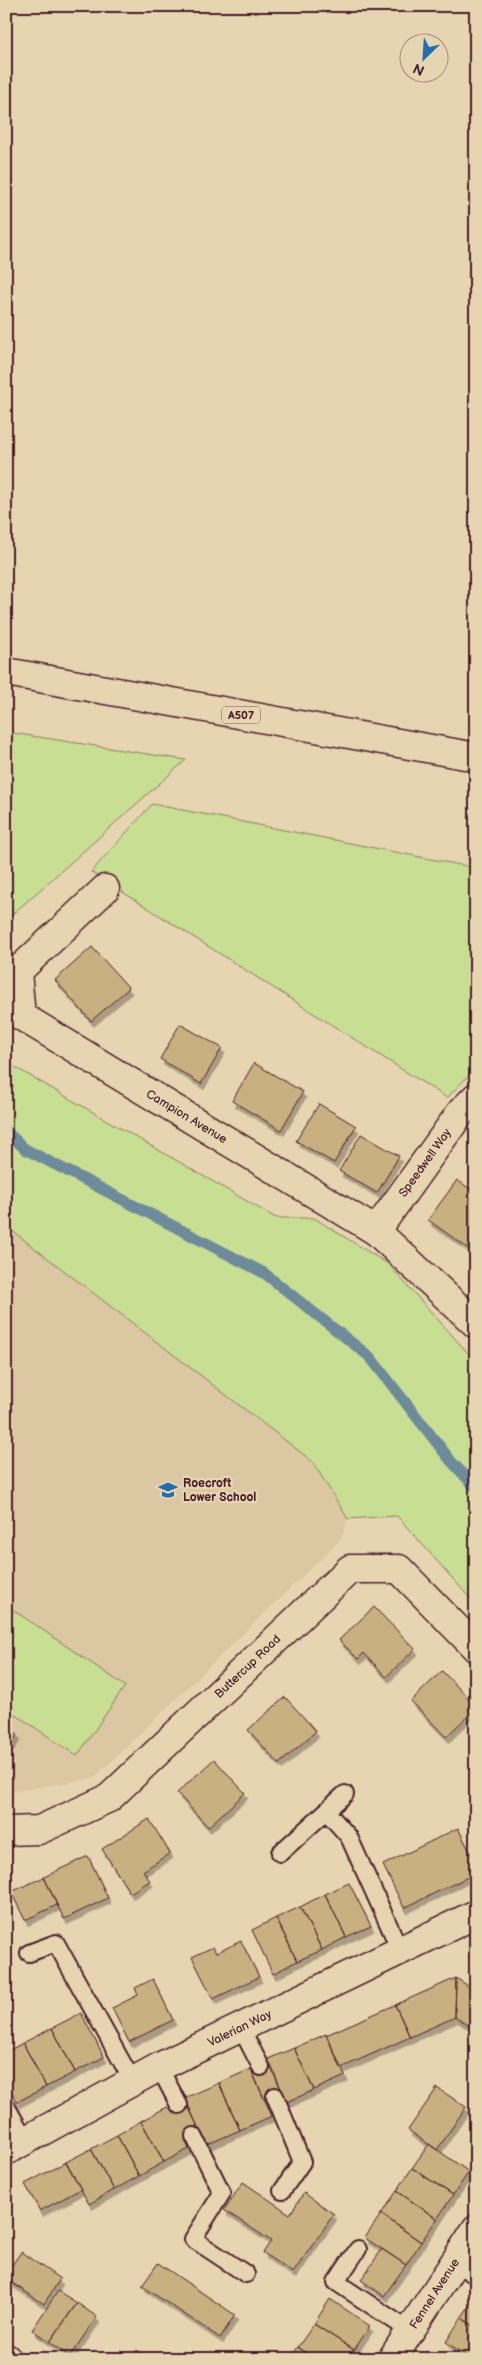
<svg xmlns="http://www.w3.org/2000/svg" width="482" height="2365" viewBox="0 0 482 2365" font-family="'Balsamiq Sans',sans-serif">
<defs>
<filter id="shadow"><feDropShadow dx="3" dy="5.5" stdDeviation="0" flood-color="#0004"/></filter>
</defs>
<rect width="100%" height="100%" fill="#e7d5b2"/>
<filter id="ink" filterUnits="userSpaceOnUse"><feTurbulence type="fractalNoise" baseFrequency=".02" numOctaves="2"/><feDisplacementMap in="SourceGraphic" scale="10" xChannelSelector="R" yChannelSelector="G"/><feConvolveMatrix kernelMatrix="1 2 1 2 8 2 1 2 1" color-interpolation-filters="sRGB"/></filter>
<g filter="url(#ink)">
<path fill="#dbc7a1" d="M6 1226 312 1461 348 1519 341 1539 94 1778 10 1792 6 1791Z"/>
<path fill="#c8de93" stroke="#897e5f" d="M6 732 186 760 6 920Z
M152 804 476 868V1068L447 1098 91 872Z
M6 1062 276 1218H314L388 1264 476 1362V1605L397 1516 348 1519 312 1461 6 1226Z
M6 1605 125 1686 77 1756 6 1708Z"/>
<g fill="none" stroke-linecap="round" stroke-linejoin="round">
<path stroke="#6d8b9a" stroke-width="11" d="M6 1131 25 1149 264 1273 370 1357 451 1461 476 1488"/>
</g>
<path fill="#c9b080" stroke="#4a1f2b" filter="url(#shadow)" d="M92 947 129 988 91 1021 55 980Z
M180 1024 222 1048 201 1084 160 1059Z
M254 1063 303 1092 281 1130 232 1101Z
M319 1104 356 1126 334 1163 296 1141Z
M361 1134 399 1156 377 1193 339 1171Z
M457 1180 476 1193V1240L469 1249 428 1220Z
M476 1272V1287L469 1279Z
M374 1607 415 1649 386 1677 364 1653 358 1659 339 1640Z
M442 1671 476 1706V1708L446 1737 411 1701Z
M285 1697 316 1731 279 1764 248 1730Z
M6 1726 18 1734 6 1751Z
M214 1759 245 1793 208 1827 177 1793Z
M149 1819 170 1853 143 1871 150 1881 130 1893 102 1849Z
M458 1828 476 1864V1873L404 1908 383 1865Z
M88 1856 108 1898 64 1919 44 1877Z
M44 1877 57 1905 25 1920 11 1892Z
M349 1883 371 1926 346 1937 325 1894Z
M325 1894 346 1937 322 1950 300 1907Z
M300 1907 322 1950 297 1961 276 1918Z
M276 1918 297 1961 273 1974 252 1930Z
M241 1941 259 1977 213 1999 192 1957 213 1947 216 1953Z
M456 1978 476 1991V2031L455 2017Z
M456 1978 455 2017 410 2037 395 2005Z
M153 1979 173 2020 129 2042 112 2008 138 1995 135 1988Z
M395 2005 410 2037 341 2068 326 2035Z
M81 2013 104 2057 75 2072 52 2028Z
M52 2028 75 2072 46 2087 23 2043Z
M326 2034 345 2076 314 2090 294 2048Z
M23 2043 46 2087 17 2102 6 2081V2052Z
M294 2048 314 2090 287 2102 268 2059Z
M269 2064 283 2093 265 2101 252 2072Z
M251 2069 272 2116 240 2130 219 2083Z
M219 2083 240 2130 206 2145 185 2098Z
M437 2088 466 2107 437 2150 408 2130Z
M186 2102 201 2133 185 2140 189 2149 164 2162 141 2121 167 2107 169 2109Z
M141 2121 164 2162 139 2176 117 2135Z
M117 2135 139 2176 114 2190 91 2149Z
M429 2144 469 2172 453 2195 412 2168Z
M91 2149 114 2190 89 2204 66 2162Z
M66 2162 81 2189 40 2211 25 2184Z
M412 2168 453 2195 437 2219 397 2191Z
M243 2182 290 2214 304 2193 334 2214 293 2273 263 2253 271 2241 224 2210Z
M397 2191 437 2219 421 2242 381 2214Z
M381 2214 421 2242 406 2265 365 2238Z
M382 2249 406 2265 384 2296 361 2280Z
M21 2252 60 2279 44 2304 6 2279V2274Z
M158 2263 235 2315 220 2338 142 2286Z
M58 2291 77 2303 50 2342 32 2330Z
M476 2296V2327L461 2318Z
M330 2299 370 2326 354 2350 314 2324Z
M77 2303 97 2317 70 2356 50 2342Z
M461 2318 476 2327V2359H471L446 2342Z
M314 2324 354 2350 348 2359H315L298 2347Z
M298 2347 315 2359H290Z
M137 2350 150 2359H131Z"/>
<g fill="none" stroke-linecap="round" stroke-linejoin="round">
<g stroke="#4a1f2b" stroke-width="20">
<path id="service" d="M327 1812 349 1837 400 1950
M280 1853 345 1794
M29 1953 56 1943 133 2082
M241 2028 261 2067
M159 2067 179 2105
M275 2096 302 2162 282 2191
M6 2106 26 2141
M194 2136 222 2193 193 2239 246 2274
M358 2249 336 2282 410 2331
M454 2262 476 2276"/>
</g>
<g stroke="#4a1f2b" stroke-width="31">
<g id="minor">
<path id="s1" d="M105 889 17 972 21 1016 376 1231 476 1324"/>
<path id="s2" d="M376 1231 461 1112 476 1097"/>
<path id="s3" d="M6 1831 39 1830 109 1798 350 1569H399L476 1648"/>
<path id="s4" d="M6 2151 159 2067 476 1914"/>
<path d="M6 2358 7 2359"/>
<path id="s5" d="M392 2359 476 2229"/>
</g>
</g>
<g stroke="#4a1f2b" stroke-width="31">
<path id="primary" d="M6 672 476 757"/>
</g>
<use href="#service" stroke="#e7d5b2" stroke-width="16"/>
<use href="#minor" stroke="#e7d5b2" stroke-width="28"/>
<use href="#primary" stroke="#e7d5b2" stroke-width="28"/>
</g>
</g>
<defs>
<g id="school-bare" transform="scale(1.5)"><path d="M0-5L7-2L0 1L-7-2ZM-4 1L0 2.5L4 1V4Q0 6-4 4Z" fill="#1f6fb2" stroke="#e7d5b2" stroke-width="2.5" paint-order="stroke"/></g>
</defs>
<g fill-rule="evenodd">
<use href="#school-bare" x="168" y="1490"/>
</g>
<g text-anchor="middle" dominant-baseline="central" stroke-width="4.5" stroke-linejoin="round" paint-order="stroke">
<rect fill="#e7d5b2" stroke="#795654" stroke-width="1" x="222" y="706.5" width="38" height="17" rx="4"/>
<g font-size="11" font-weight="bold" fill="#4a1f2b">
<text x="241" y="715">A507</text>
</g>
<g font-size="12" fill="#4a1f2b" stroke="#e7d5b2">
<text stroke="none"><textPath href="#s1" startOffset="359">Campion Avenue</textPath></text>
<text stroke="none"><textPath href="#s2" startOffset="84">Speedwell Way</textPath></text>
<text stroke="none"><textPath href="#s3" startOffset="301">Buttercup Road</textPath></text>
<text stroke="none"><textPath href="#s4" startOffset="264">Valerian Way</textPath></text>
<text stroke="none"><textPath href="#s5" startOffset="78">Fennel Avenue</textPath></text>
</g>
<g font-size="12" font-weight="bold" fill="#4a1f2b" stroke="#e7d5b2" text-anchor="start">
<text x="183" y="1483">Roecroft<tspan x="183" dy="14">Lower School</tspan></text>
</g>
</g>
<rect width="482" height="2365" fill="none" stroke="#e7d5b2" stroke-width="25"/>
<rect x="12" y="12" width="457" height="2340" fill="none" stroke="#4a1f2b" stroke-width="2" filter="url(#ink)"/>
<g transform="translate(424 58) rotate(205)"><circle r="24" fill="#e7d5b2" stroke="#a88c7c"/>
<path d="M0-4L9 19L0 12L-9 19Z" fill="#1f6fb2"/>
<text y="-8" font-size="14" font-weight="bold" text-anchor="middle" fill="#4a1f2b">N</text>
</g>
</svg>
